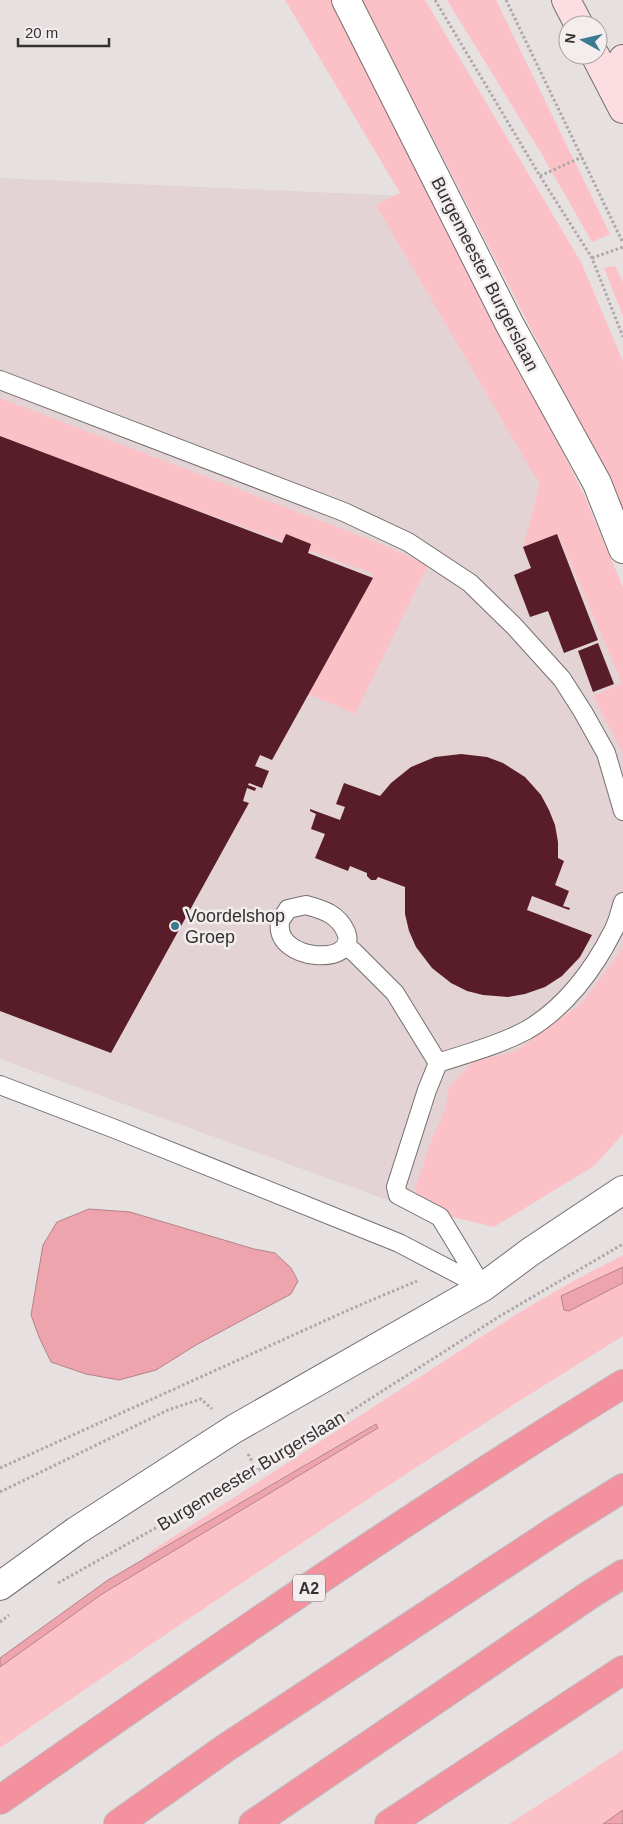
<svg xmlns="http://www.w3.org/2000/svg" width="623" height="1824" viewBox="0 0 623 1824" font-family="Helvetica,sans-serif">
<rect width="100%" height="100%" fill="#e7e0e1"/>
<path fill="#e3d3d5" d="M0 178 404 196 547 469 623 680V976L412 1209 0 1059Z"/>
<path fill="#fbc1c7" d="M285 0H333L473 273 584 495 623 587V753L593 696 622 683 558 534 523 547 540 485 376 205 400 193Z
M362 0H425L581 262 623 361V508Z
M447 0H496L610 234 592 242 541 153Z
M615 266 623 282V316L604 268Z
M0 398 376 542 428 565 355 714 308 694 374 574 0 439Z
M623 948V1134L594 1166 494 1227 456 1218 437 1216 422 1207 415 1189 432 1138 445 1111 449 1087 474 1061 516 1051 582 1003Z
M623 1255V1267L561 1296 569 1311 623 1283V1336C411 1467 205 1607 0 1748V1667L102 1594 377 1429 375 1424 140 1561 150 1552 515 1315 568 1284Z
M623 1750V1810L603 1824H509Z"/>
<path fill="#eda4ad" stroke="#b68288" d="M89 1209 130 1212 254 1249 275 1253 291 1268 298 1281 291 1294 196 1345 156 1370 119 1380 86 1374 51 1362 39 1337 31 1315 43 1245 57 1222Z
M623 1267V1283L569 1311 564 1310 561 1296Z
M376 1424 378 1428 102 1594 0 1667V1658L108 1580Z
M623 1810V1824H603Z"/>
<path fill="#581d29" d="M0 436 282 543 286 534 311 544 308 553 373 578 272 760 260 755 255 766 269 771 262 788 249 783 248 785 256 788 255 791 247 788 243 801 249 803 111 1053 0 1011Z
M557 534 598 640 564 653 548 611 530 617 514 575 531 568 523 547Z
M598 643 614 684 593 692 578 651Z
M461 754 487 757 503 763 525 777 541 795 549 810 555 825 558 842V858L564 861 555 885 569 891 563 906 570 908 569 910 532 896 527 910 592 935 580 957 562 976 545 987 525 994 508 997 483 995 467 991 451 983 432 968 416 947 409 931 405 914V887L378 877 376 880H371L367 876V873L350 866 348 871 315 858 325 834 311 829 316 814 310 811V809L340 820 345 807 336 804 344 783 380 796 391 783 411 767 435 757Z"/>
<g fill="none" stroke-linecap="round" stroke-linejoin="round">
<g stroke="#746f6f" stroke-width="20">
<path id="service" d="M0 380 344 512 408 542 470 583 514 626 562 679 583 712 606 753 623 811
M306 905C324 910 338 914 346 932 360 966 274 963 280 922 281 918 286 913 288 909Z
M346 946 354 952 395 993 438 1063
M438 1063 427 1090 396 1187 398 1195 440 1217 482 1286
M438 1063C468 1053 499 1045 527 1030 565 1008 594 969 613 931 618 922 620 911 623 902
M0 1085 115 1129 399 1243 483 1287"/>
</g>
<g stroke="#746f6f" stroke-width="30">
<path id="minor" d="M346 0 510 325 597 483 623 549
M0 1586 76 1531 234 1429 483 1287 530 1252 623 1190"/>
</g>
<g stroke="#746f6f" stroke-width="30">
<path id="secondary" d="M566 0 579 25
M595 55 623 109
M609 81 623 59"/>
</g>
<g stroke="#bebdbd" stroke-width="30">
<path id="motorway" d="M0 1800C204 1657 410 1515 623 1384
M118 1824 227 1747 556 1530 623 1488
M253 1824 591 1594 623 1574
M389 1824 623 1670"/>
</g>
<path stroke="#ada8a8" stroke-width="3" stroke-dasharray="2.5 2.5" stroke-linecap="butt" d="M435 0 540 176 592 258 623 337
M506 0 623 243
M540 176 582 157
M592 258 623 247
M248 1454 257 1471
M0 1468 353 1308 417 1281
M0 1492 168 1410 201 1399 212 1409
M58 1583 257 1471 500 1316 623 1244
M0 1622 9 1615"/>
<use href="#service" stroke="#fff" stroke-width="18"/>
<use href="#minor" stroke="#fff" stroke-width="28"/>
<use href="#secondary" stroke="#fcdee2" stroke-width="28"/>
<use href="#motorway" stroke="#f4919f" stroke-width="28"/>
</g>
<circle fill="#3b7b8f" stroke="#f4edee" stroke-width="2" cx="175" cy="926" r="5"/>
<g text-anchor="middle" dominant-baseline="central" stroke-width="5" stroke-linejoin="round" paint-order="stroke">
<rect fill="#f4edee" stroke="#6e696a" stroke-width="1" x="293" y="1574.5" width="32" height="27" rx="4"/>
<g font-size="16" font-weight="bold" fill="#343131">
<text x="309" y="1588">A2</text>
</g>
<g font-size="18" fill="#343131" stroke="#f4edee">
<text transform="translate(485 274) rotate(63)">Burgemeester Burgerslaan</text>
<text transform="translate(251 1471) rotate(-31)">Burgemeester Burgerslaan</text>
</g>
<g font-size="18" fill="#343131" stroke="#f4edee" text-anchor="start">
<text x="185" y="916">Voordelshop<tspan x="185" dy="21">Groep</tspan></text>
</g>
</g>
<g transform="translate(583 40) rotate(278)"><circle r="24" fill="#f4edee" stroke="#a7a2a2"/>
<path d="M0-4L9 19L0 12L-9 19Z" fill="#3b7b8f"/>
<text y="-8" font-size="14" font-weight="bold" text-anchor="middle" fill="#343131">N</text>
</g>
<path d="M18 38v8h91v-8" fill="none" stroke="#343131" stroke-width="2.5"/>
<text x="25" y="38" font-size="15" fill="#343131" stroke="#f4edee" stroke-width="4" paint-order="stroke">20 m</text>
</svg>
